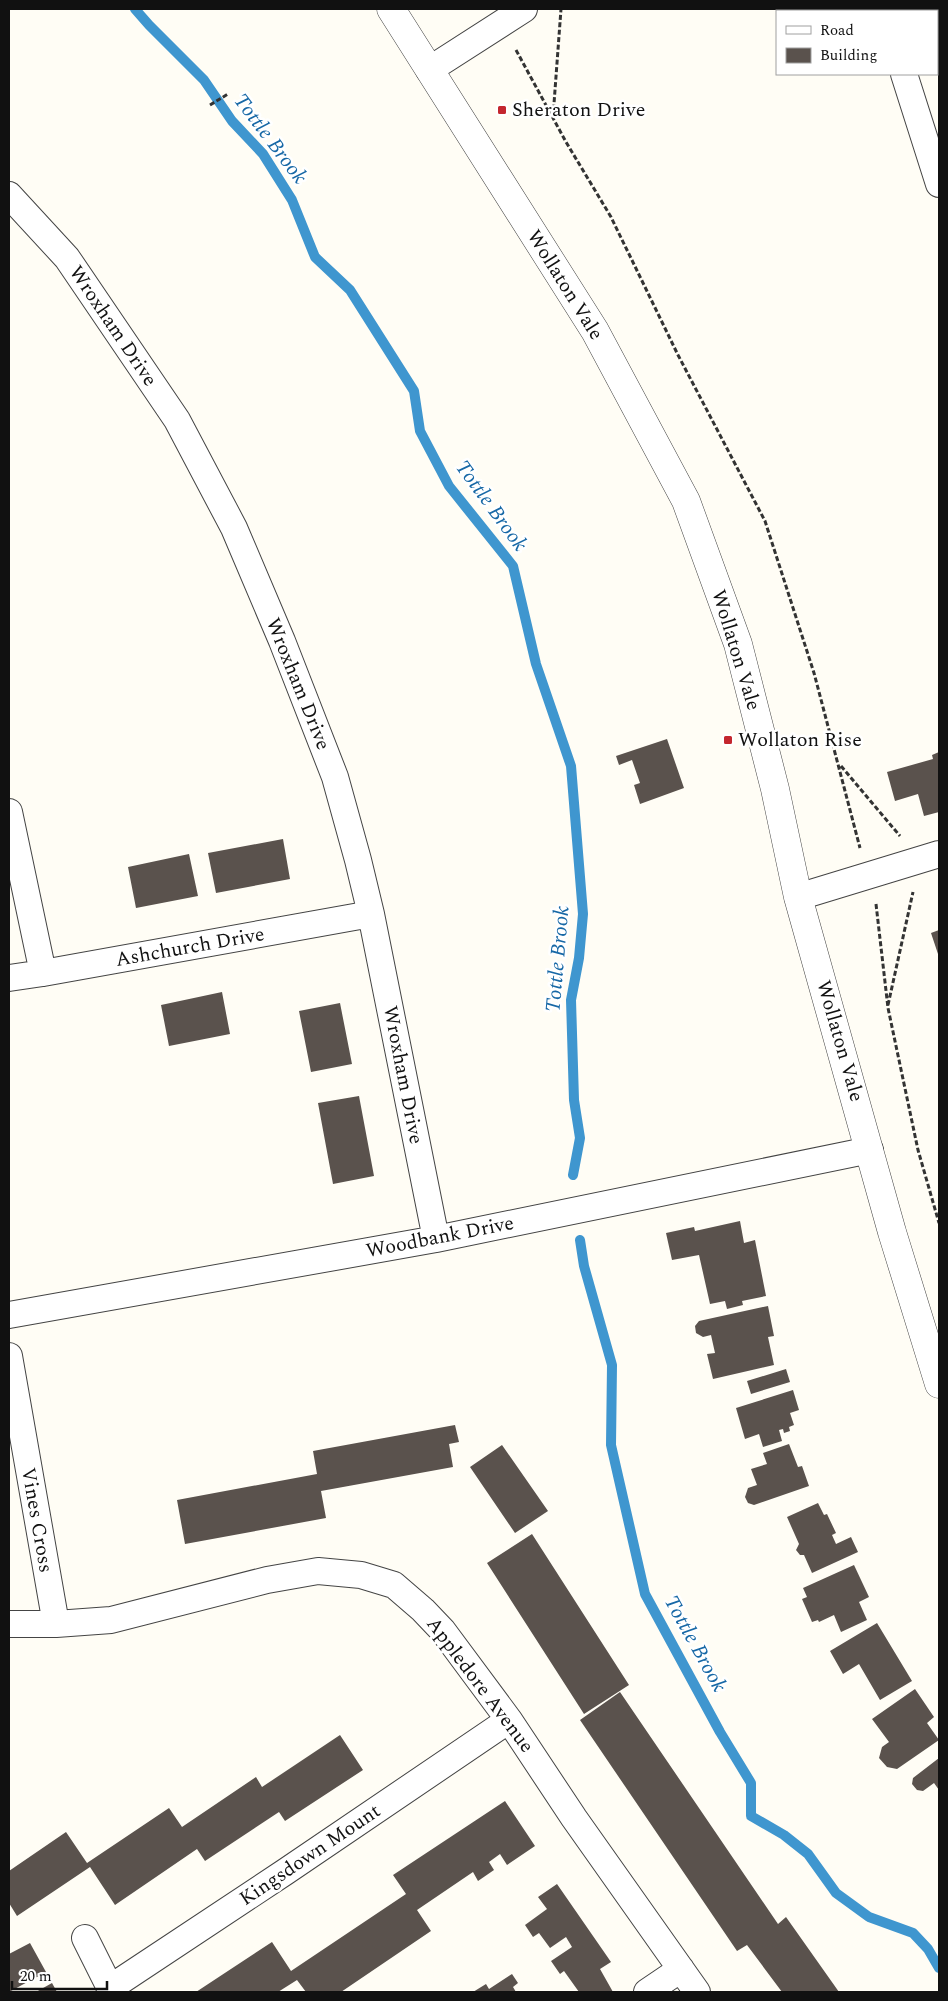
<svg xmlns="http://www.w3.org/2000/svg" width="948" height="2001" viewBox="0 0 948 2001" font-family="Spectral,serif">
<rect width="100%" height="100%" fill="#fffdf5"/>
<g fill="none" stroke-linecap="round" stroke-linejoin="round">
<path stroke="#3f96cf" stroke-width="10" d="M135 9 149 25 204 80 232 121 263 154 292 200 315 257 350 290 414 391 420 431 449 486 513 566 536 664 571 766 583 914 579 958 571 1000 574 1100 580 1138 573 1175
M580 1240 584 1266 612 1365 611 1445 645 1594 720 1732 751 1783V1816L784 1835 808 1854 836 1893 869 1917 913 1933 928 1949 939 1968"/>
</g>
<path fill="#5a524d" d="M667 739 684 788 640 804 634 785 640 783 632 760 619 765 616 756Z
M939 752V812L924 816 918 794 895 801 887 772 933 759 932 755Z
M283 839 290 879 216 893 208 853Z
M189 854 198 896 136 908 128 867Z
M939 930V957L931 933Z
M222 992 230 1034 169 1046 161 1005Z
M340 1003 352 1064 311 1072 299 1011Z
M359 1096 374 1176 333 1184 318 1103Z
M740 1221 744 1243 755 1240 766 1296 742 1301 743 1305 727 1309 725 1301 710 1304 699 1255 672 1260 666 1233 694 1227 695 1231Z
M768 1306 774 1336 768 1337 774 1365 713 1379 707 1354 715 1353 711 1335 703 1337 696 1333 695 1326 699 1321Z
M786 1369 790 1382 751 1394 747 1381Z
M793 1390 799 1410 790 1413 794 1425 789 1427 790 1431 784 1433 783 1429 779 1430 782 1441 763 1447 759 1434 745 1439 736 1408Z
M455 1425 459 1442 449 1444 453 1467 321 1491 326 1518 185 1544 177 1500 317 1474 313 1451Z
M789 1444 798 1467 802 1466 809 1486 754 1505 748 1503 745 1497 748 1488 757 1485 751 1469 767 1464 763 1453Z
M502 1445 548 1511 515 1533 470 1467Z
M818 1503 824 1515 827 1514 836 1533 832 1535 836 1544 851 1537 858 1552 812 1573 804 1555H800L796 1550 799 1544 787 1517Z
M532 1534 629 1685 584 1714 487 1563Z
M854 1565 869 1597 859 1602 867 1620 841 1632 834 1615 819 1622 818 1620 812 1622 802 1599 807 1597 803 1588Z
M877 1623 912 1681 880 1700 859 1664 843 1674 830 1651Z
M915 1689 934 1717 927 1723 939 1740 897 1769 887 1767 879 1758 882 1747 889 1742 872 1719Z
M620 1692 778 1924 786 1917 839 1992H782L747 1945 737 1951 580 1720Z
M340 1735 363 1770 285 1821 279 1812 205 1861 197 1849 115 1905 90 1867 17 1916 9 1903V1871L66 1832 87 1863 169 1808 182 1827 256 1777 262 1787Z
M939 1758V1790L934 1783 923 1791 917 1790 912 1784 913 1778Z
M505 1801 535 1846 507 1865 500 1854 489 1862 494 1870 478 1881 473 1872 417 1910 431 1931 341 1992H306L297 1980 278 1992H196L272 1942 291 1971 406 1894 393 1875Z
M557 1884 611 1962 600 1969 613 1992H579L564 1971 560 1974 551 1961 572 1947 566 1937 550 1948 539 1933 533 1937 525 1925 547 1909 538 1897Z
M30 1943 46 1972 9 1992V1954Z
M512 1974 518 1983 513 1987 516 1992H473L486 1984 489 1989Z
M52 1983 57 1992H36Z"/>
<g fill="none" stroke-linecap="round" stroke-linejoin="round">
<g stroke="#444" stroke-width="28">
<path id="minor" d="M883 9V11
M429 70 524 9
M904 74 939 184
M9 195 67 258 177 420 234 528 282 641 335 777 358 860 371 914 436 1239
M9 812 43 973
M798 897 939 854
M9 978 43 973 371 914
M9 1315 436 1239 870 1150
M9 1356 56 1624
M9 1624H56L111 1620 267 1580 318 1571 361 1575 394 1585 423 1610 443 1631 509 1720 574 1818 697 1992
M85 1938 112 1992
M110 1988 285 1872 509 1720
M647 1992 681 1969"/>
</g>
<g stroke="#444" stroke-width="29">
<path id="tertiary" d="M391 9 595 331 686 501 738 644 775 789 798 897 892 1232 939 1384"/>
</g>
<path stroke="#333" stroke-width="3" stroke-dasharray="5 2.5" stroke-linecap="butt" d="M516 50 566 142 611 217 678 355 765 521 814 673 860 848
M210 105 228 94
M553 117 561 9
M841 766 900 836
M876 904 888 1008 918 1150 939 1223
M888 1005 913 892"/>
<use href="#minor" stroke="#fff" stroke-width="26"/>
<use href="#tertiary" stroke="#fff" stroke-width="28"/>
</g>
<g fill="#c4262e" stroke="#fff" stroke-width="2">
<rect x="497" y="105" width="10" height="10" rx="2.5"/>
<rect x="723" y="735" width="10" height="10" rx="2.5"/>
</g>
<g text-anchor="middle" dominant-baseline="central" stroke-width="5" stroke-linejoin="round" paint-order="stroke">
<g font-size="20" fill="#111" stroke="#fff" text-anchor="start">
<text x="512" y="110">Sheraton Drive</text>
<text x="738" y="740">Wollaton Rise</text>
</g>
<g font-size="20" fill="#111" stroke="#fff">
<text transform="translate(565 285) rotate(58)">Wollaton Vale</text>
<text transform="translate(113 326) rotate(56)">Wroxham Drive</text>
<text transform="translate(736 650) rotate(73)">Wollaton Vale</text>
<text transform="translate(298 684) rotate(68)">Wroxham Drive</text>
<text transform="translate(190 947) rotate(-10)">Ashchurch Drive</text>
<text transform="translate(840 1041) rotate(74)">Wollaton Vale</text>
<text transform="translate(403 1075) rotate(79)">Wroxham Drive</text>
<text transform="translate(440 1237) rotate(-11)">Woodbank Drive</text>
<text transform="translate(37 1520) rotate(80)">Vines Cross</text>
<text transform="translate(480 1685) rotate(53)">Appledore Avenue</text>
<text transform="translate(310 1855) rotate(-34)">Kingsdown Mount</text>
</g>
<g font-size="21" font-style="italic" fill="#1768a6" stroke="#fff">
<text transform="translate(270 139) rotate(53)">Tottle Brook</text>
<text transform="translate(491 506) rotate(54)">Tottle Brook</text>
<text transform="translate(558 959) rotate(-85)">Tottle Brook</text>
<text transform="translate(695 1644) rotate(61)">Tottle Brook</text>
</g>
</g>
<rect width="948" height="2001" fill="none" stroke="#111111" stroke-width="20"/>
<rect x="776" y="10" width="162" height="65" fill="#ffffff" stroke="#a0a0a0"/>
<rect x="786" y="26" width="25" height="8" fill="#ffffff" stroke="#a0a0a0"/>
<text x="820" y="35" font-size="15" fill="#111111">Road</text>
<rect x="786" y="48" width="25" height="15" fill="#5a524d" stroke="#a0a0a0"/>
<text x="820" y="60" font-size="15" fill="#111111">Building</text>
<path d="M12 1981v8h95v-8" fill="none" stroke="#111111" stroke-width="2.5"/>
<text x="20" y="1981" font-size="15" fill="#111111" stroke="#ffffff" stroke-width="4" paint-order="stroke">20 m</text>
</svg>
